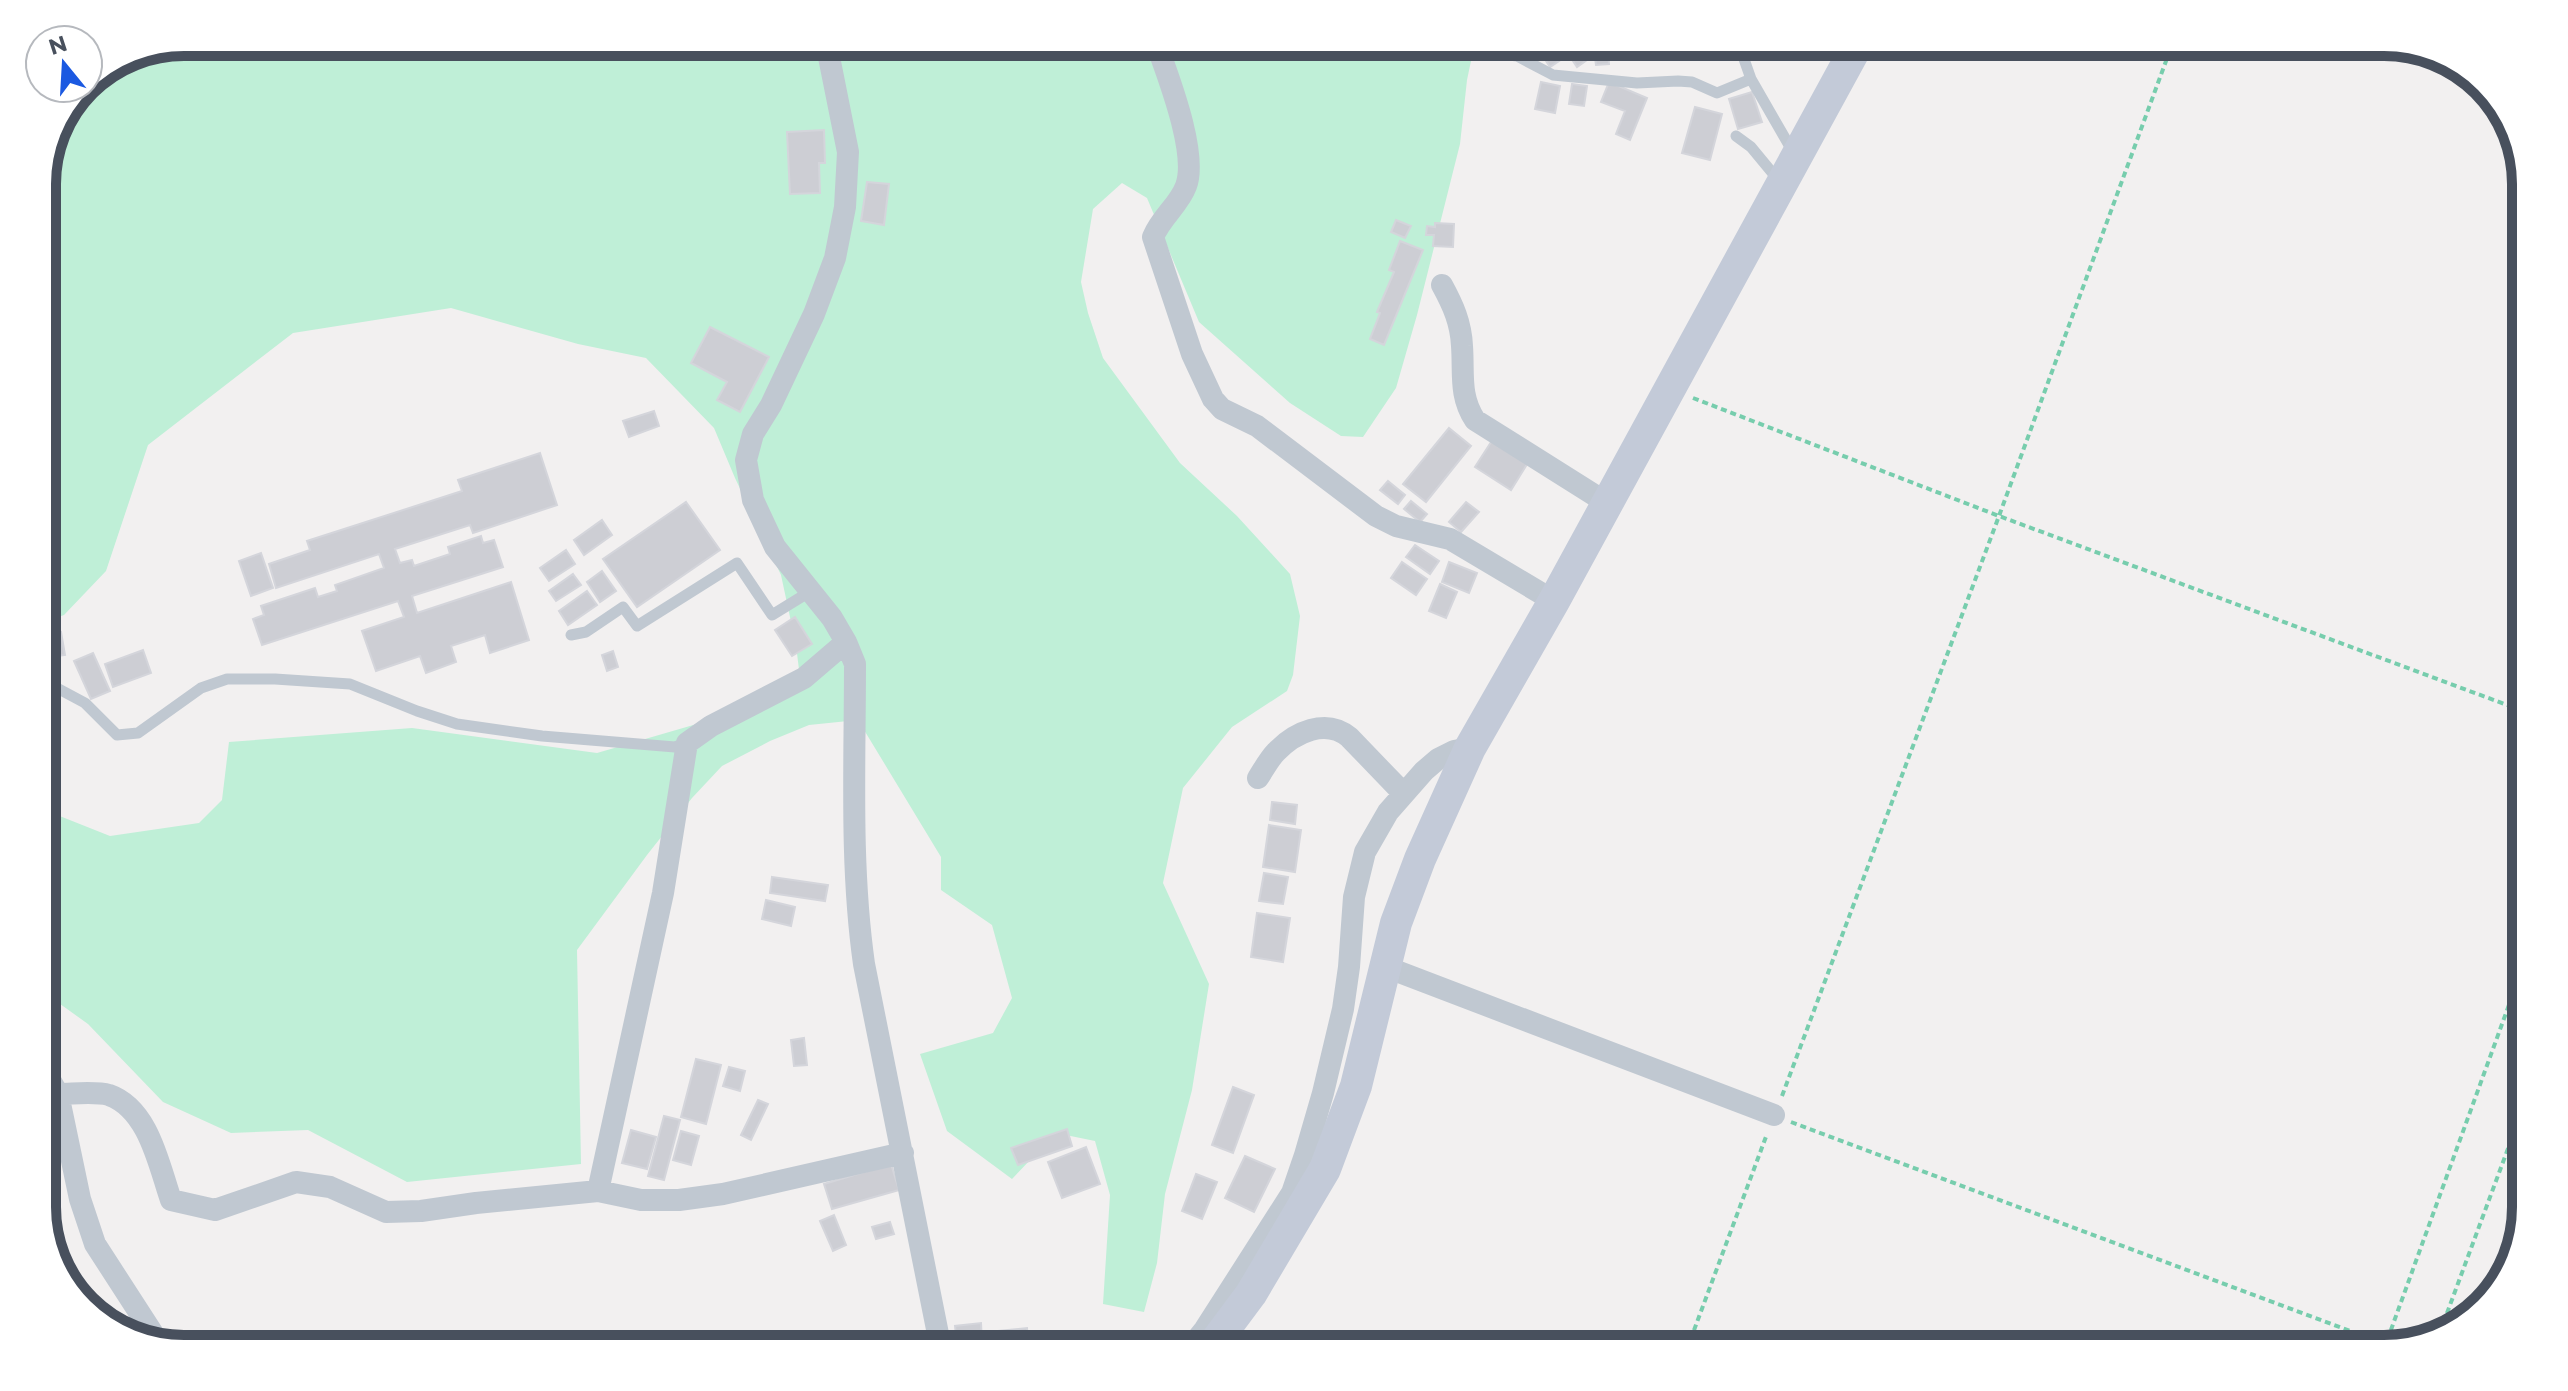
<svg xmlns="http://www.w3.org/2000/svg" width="2568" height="1391" viewBox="0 0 2568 1391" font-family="Montserrat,sans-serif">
<rect width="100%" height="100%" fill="#f2f0f0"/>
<path fill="#bfefd7" d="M184 42H1475L1467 80 1460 144 1417 315 1396 388 1363 437 1341 436 1290 403 1199 322 1147 198 1122 183 1093 209 1081 282 1088 313 1103 358 1180 463 1237 516 1290 574 1300 616 1293 675 1287 691 1232 727 1183 788 1163 883 1209 984 1192 1090 1165 1194 1157 1263 1144 1312 1103 1304 1110 1195 1095 1141 1056 1133 1012 1179 947 1131 920 1054 993 1033 1012 998 992 925 941 890V857L858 720 809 725 770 741 722 766 692 798 647 855 577 950 581 1164 407 1182 308 1130 231 1133 163 1102 88 1024 42 991V809L110 836 199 823 222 800 229 742 412 728 597 753 738 712 800 678 796 645 781 575 735 478 714 428 646 358 578 344 451 308 293 333 148 445 106 571 64 615 42 623V175L82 88H88V81L130 53Z"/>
<path fill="#cdced4" stroke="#d4d5db" stroke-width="2" d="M1563 42 1567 47 1561 51 1565 57 1550 67 1541 53 1556 43 1557 45Z
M1577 45 1587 60 1577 67 1567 52Z
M1608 50 1609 64 1596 65 1594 51Z
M1541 82 1560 86 1555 113 1535 109Z
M1609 82 1647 98 1630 140 1616 134 1625 111 1601 102Z
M1572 84 1587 86 1584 106 1569 104Z
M1752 92 1762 122 1738 129 1729 99Z
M1695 107 1722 114 1710 160 1682 153Z
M824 130 825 163H819L820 193 790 194 787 132Z
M867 182 889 184 884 225 861 221Z
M1396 220 1411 226 1405 238 1391 232Z
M1435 223 1454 224 1453 247 1433 246 1434 235H1426L1427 226 1435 227Z
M1400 241 1423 250 1384 345 1370 339 1380 313 1377 312 1394 272 1389 270Z
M710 327 769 357 740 412 717 400 727 382 691 363Z
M654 411 659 426 629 437 623 421Z
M1449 428 1471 446 1426 502 1403 484Z
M1493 439 1529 461 1511 490 1475 467Z
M540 453 557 505 473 533 470 525 395 549 400 563 412 560 414 566 450 554 448 547 481 536 483 543 494 540 503 567 412 596 417 613 511 582 529 640 490 653 485 635 451 646 456 662 426 673 420 656 376 671 362 631 404 617 398 601 262 645 253 619 264 615 261 606 315 588 318 597 337 591 335 585 384 568 379 554 276 588 269 564 310 550 307 541 462 491 458 480Z
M1388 481 1405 495 1398 504 1380 490Z
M1411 501 1427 514 1420 522 1404 509Z
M686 502 720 550 637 607 603 559Z
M1466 502 1479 512 1461 532 1449 522Z
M602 520 612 535 584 555 574 540Z
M1415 545 1439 561 1430 574 1406 557Z
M566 550 575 564 549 581 540 568Z
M261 553 273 588 251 596 239 561Z
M1402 562 1427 579 1416 595 1391 578Z
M1449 562 1477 573 1469 593 1442 582Z
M602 571 616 591 600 602 587 582Z
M573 574 581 585 556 601 549 591Z
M1440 584 1457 592 1446 618 1429 611Z
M587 591 597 605 568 625 559 611Z
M795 617 812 644 792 656 775 630Z
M61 632 65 655 42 658V635Z
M143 650 151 673 113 687 105 664Z
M613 651 618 667 607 671 602 655Z
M93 653 110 691 91 699 74 661Z
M1272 802 1297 805 1295 824 1270 820Z
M1269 825 1301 830 1295 872 1263 867Z
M1264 873 1288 877 1283 904 1259 901Z
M772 877 828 885 825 901 770 893Z
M766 900 795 907 791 926 762 919Z
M1257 913 1290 918 1283 962 1251 957Z
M804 1038 807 1065 794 1066 791 1040Z
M696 1059 721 1065 706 1124 681 1117Z
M729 1067 745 1071 740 1091 723 1086Z
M1233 1087 1254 1095 1233 1153 1212 1145Z
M758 1100 768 1104 751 1140 741 1135Z
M664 1116 680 1120 664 1180 648 1176Z
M1067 1129 1072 1146 1018 1165 1011 1148Z
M631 1130 656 1137 647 1169 622 1163Z
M681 1131 699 1136 691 1165 673 1160Z
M1086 1147 1100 1184 1062 1198 1048 1162Z
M1245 1156 1275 1169 1254 1212 1225 1198Z
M891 1164 899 1190 832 1209 824 1184Z
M1196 1174 1217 1182 1202 1219 1182 1211Z
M834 1215 846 1245 833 1251 820 1221Z
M890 1222 894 1234 876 1239 872 1227Z
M981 1323 982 1343 957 1345 955 1326Z
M1027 1328 1029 1349H991L989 1332Z"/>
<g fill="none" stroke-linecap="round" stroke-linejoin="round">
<path stroke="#77cdad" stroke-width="4" stroke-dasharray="6 4" stroke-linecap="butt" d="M1693 398 1999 516 2526 712
M1782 1096 1999 516 2173 42
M1791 1122 2385 1344
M2440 1332 2526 1100
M1687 1349 1767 1134
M2384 1349 2526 958"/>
<path stroke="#c0c8d1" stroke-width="11" d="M1738 42 1751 79 1793 152
M1493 53 1517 56 1553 75 1637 83 1678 81 1692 82 1717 93 1751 79
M1736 136 1751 147 1780 182
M571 635 586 632 623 607 637 626 737 563 772 615 811 591
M42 680 85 703 117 735 138 733 201 688 227 679H275L350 684 417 711 457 724 542 736 675 747 686 743"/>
<path stroke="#c0c8d1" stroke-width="22" d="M826 42 848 152 845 207 835 258 814 314 771 405 753 434 746 460 753 500 775 547 832 618 846 642 855 664C855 764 850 865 864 964L941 1349
M1154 42 1158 48C1169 79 1198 154 1186 186 1179 205 1162 216 1153 237L1192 354 1213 399 1222 409 1257 426 1376 516 1396 526 1450 539 1554 601
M1442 285C1453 305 1461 323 1462 346 1464 373 1459 396 1475 420L1607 503
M1258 778C1264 769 1269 759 1276 752 1295 732 1326 718 1349 737L1403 793
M1386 967 1774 1115
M42 1066 58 1094 80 1199 95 1244 159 1343
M58 1094C73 1094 95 1091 109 1095 149 1109 159 1166 171 1200L215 1210 296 1182 330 1187 386 1212 421 1211 476 1203 598 1191 641 1200H679L723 1194 903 1153
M598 1191 663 893 687 743 711 726 804 678 846 642
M225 1349H238
M1189 1349 1205 1329 1292 1193 1305 1155 1323 1093 1343 1009 1349 967 1354 897 1365 852 1388 812 1424 771 1438 759 1454 751 1470 748"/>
<path stroke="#c3cad8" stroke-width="32" d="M1210 1349 1251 1294 1325 1169 1356 1086 1396 923 1420 859 1470 748 1554 601 1859 42"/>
</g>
<path d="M0 0H2568V1391H0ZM184 56H2384A128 128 0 0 1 2512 184V1207A128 128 0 0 1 2384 1335H184A128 128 0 0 1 56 1207V184A128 128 0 0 1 184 56Z" fill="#fff" fill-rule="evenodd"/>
<path fill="none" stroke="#48505d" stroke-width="10" d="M184 56H2384A128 128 0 0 1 2512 184V1207A128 128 0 0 1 2384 1335H184A128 128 0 0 1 56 1207V184A128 128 0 0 1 184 56Z"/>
<g transform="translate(64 64) rotate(342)"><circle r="38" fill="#ffffff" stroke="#b6b9be" stroke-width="2"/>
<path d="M0-6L14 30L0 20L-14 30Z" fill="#1b59e1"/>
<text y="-12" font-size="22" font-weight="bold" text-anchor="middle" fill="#48505d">N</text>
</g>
</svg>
